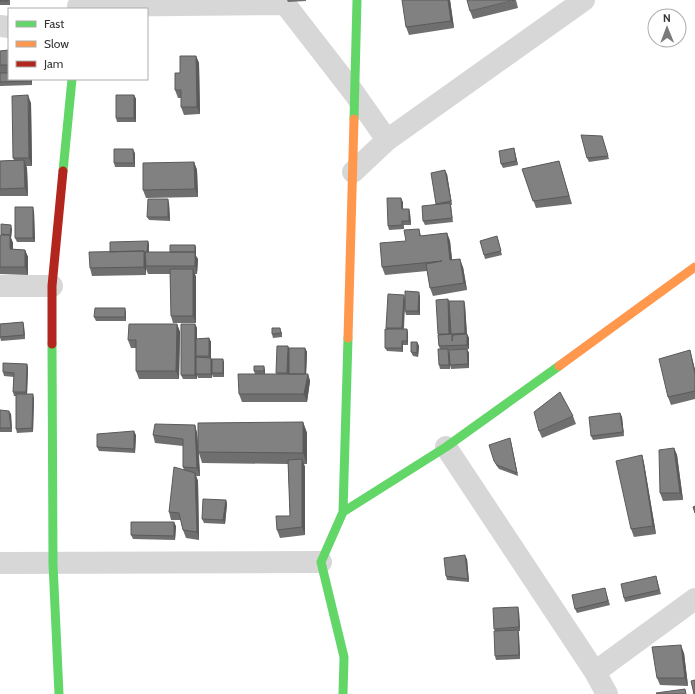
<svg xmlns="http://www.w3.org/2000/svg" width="695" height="694" viewBox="0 0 695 694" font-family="Cabin,sans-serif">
<rect width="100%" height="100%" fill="#fff"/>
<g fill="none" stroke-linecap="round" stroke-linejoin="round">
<path stroke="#d7d7d7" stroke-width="22" d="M78 6 285 4 354 93 387 140
M0 26 9 27
M353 172 387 140 584 0
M0 286H52
M446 447 595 672 607 694
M0 563 321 562
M595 672 695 599"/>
<path stroke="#63d668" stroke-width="9" d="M354 119 357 0
M63 171 72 79
M52 344 53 564 59 694
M343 512 446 447 559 366
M343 694 344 657 321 562 343 512 348 338"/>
<path stroke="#ff974d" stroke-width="9" d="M348 338 354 119
M559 366 695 267"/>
<path stroke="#b3261e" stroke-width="9" d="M52 344V286L63 171"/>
</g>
<path fill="#6f6f6f" d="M0 0H10V5H0Z
M287 0H306V1L288 2Z
M450 0 454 28 409 35 406 27Z
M516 0 518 8 473 19 470 11Z
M9 50V79H32V85L0 86V51Z
M196 56 199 63 200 114 184 115 181 107V98H178L175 90 180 73Z
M134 95 136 99V122H117L116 118Z
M31 103 32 166H26L27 168 28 196H0V161L14 160 13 158Z
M602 136 609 159 589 162 587 158Z
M514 148 515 152 518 165 503 168 501 164Z
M135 153V167H115L114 163Z
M559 161 572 204 536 208 522 169Z
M194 162 197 170 198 197 146 198 143 190Z
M447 174 452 205H451L453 222 425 225 423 221 436 204Z
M403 202V209H409L410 213 411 225H404V229L389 230 388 226Z
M169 203 170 221 149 220 147 217Z
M34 211 35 242H17L15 238Z
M12 229 11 238 13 243V249L25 250 28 257V275L0 274V235H1V234Z
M419 229 421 236 447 233 450 241 452 260 463 267 467 290 433 296 430 288 427 271 385 275 382 267 406 241Z
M498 240 502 255 485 259 484 255Z
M148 241 149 245V252H170L195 245 196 248V256L198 259 197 274H195L196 277V323H173L171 316 170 274H148L146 269V275L92 276 90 268 110 252Z
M420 296V315H406L405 311V306L404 329H407L408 333V345H403V352L387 351 385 348 386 329V328L405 298Z
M464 301 465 305 467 334 469 338V349L448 350 449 353 467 349 469 353V368L451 369 450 365V369H440L439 365 440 349 439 346 438 334 449 303Z
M126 312V321H96L94 317Z
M23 322 24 326 25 339 1 341 0 337V324Z
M177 324 180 332 179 379H139L136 371V348H131L128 340Z
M195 324 197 328V339L209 338 211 342V358L212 360 224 362V377H213L212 374V378H198L197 375V379H183L181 375Z
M282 332V337L273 338 272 334Z
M417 342 419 346 418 357 413 356 411 352Z
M305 348 307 352 306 374H308L310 381 307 402H242L239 394 255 374 254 371 265 370V374H277L276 373 289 349Z
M690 350 695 370V399L671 405 668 397Z
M27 364 28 368 27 394 34 398 33 432 17 433 16 429V396H14L13 392 14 377 4 376 3 372Z
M0 410 11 414 12 432H0Z
M620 413 622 417 624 436 593 440 591 436Z
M573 416 576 424 542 438 539 431Z
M303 422 307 433V464H304L305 467V535L280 538 277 530 290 516 288 464 202 463 199 453 200 476H196L198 481 199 540 186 538 183 530 181 520H171L169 512 184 470 183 467V446L155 443 153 435 195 425 197 433 198 446Z
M136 435 135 453 99 451 97 447Z
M511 442 518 476 499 469 496 465 489 445Z
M674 448 677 455 683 500 663 501 660 493Z
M642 455 644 463 656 534 634 537 631 529Z
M226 500 227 504 225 524 204 523 202 519Z
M176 526 175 540 133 539 131 535Z
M467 559 469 582 447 580 446 576Z
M656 576 661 594 625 602 624 598Z
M606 592 610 605 577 613 575 609Z
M519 611 520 631H518L519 634 520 659 496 660 495 656V631L494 629Z
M684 653 688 686 660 685 657 678Z"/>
<path fill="#5a5a5a" d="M448 0H450L454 28 451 21Z
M196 56 199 63 200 114 197 107Z
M31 79H32V85L31 81Z
M28 95 31 103 32 166 29 158Z
M134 95 136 99V122L134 118Z
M514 148 515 152 518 165 516 161Z
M133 149 135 153V167L134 163Z
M24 160 27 168 28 196 25 188Z
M194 162 197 170 198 197 195 189Z
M445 170 447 174 452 205 451 201Z
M401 198 403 202V213L402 209Z
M168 199 169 203 170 221 168 217Z
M33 207 34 211 35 242 33 238Z
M409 209 410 213 411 225 409 221Z
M11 225 12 229 11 238 13 243V257L10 249V235Z
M447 233 450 241 453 268 450 260Z
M148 241 149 245V257L147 254Z
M195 245 196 248V256L198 259 197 274 195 266Z
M25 250 28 257V275L25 267Z
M144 251 147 259 146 266V275L144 267Z
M460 259 463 267 467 290 464 283Z
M193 269 196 277V323L193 316Z
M419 292 420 296V315L418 311Z
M404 295 405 299 403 332 402 328Z
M448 299 450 303 451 337 449 334Z
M464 301 465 305 467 337 465 333Z
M125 308 126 312V321L125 317Z
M23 322 24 326 25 339 24 335Z
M177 324 180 332 179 379 176 371Z
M195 324 197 328V379L195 375Z
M407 329 408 333V345L407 341Z
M467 334 469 338V349L467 345Z
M209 338 211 342V360L209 356Z
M402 341 403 345V352L402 348Z
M417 342 419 346 418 357 417 353Z
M288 346 290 350 289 377 287 373Z
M305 348 307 352 306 378 305 374Z
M448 349 449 353 450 369 449 365Z
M467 349 469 353V368L468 364Z
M690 350 695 370V374Z
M211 358 213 362 212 378 211 374Z
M223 359 224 362V377L223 373Z
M27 364 28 368 27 396 26 392Z
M264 366 265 370V375L264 371Z
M308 374 310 381 307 402 304 394Z
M33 394 34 398 33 432 32 428Z
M9 411 11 414 12 432 11 428Z
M620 413 622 417 624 436 623 432Z
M303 422 307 433V464L303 453Z
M195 425 197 433 200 476 197 468Z
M134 431 136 435 135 453 134 449Z
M510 438 511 442 518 476 517 473Z
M674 448 677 455 683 500 680 493Z
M642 455 644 463 656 534 653 526Z
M302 459 305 467V535L302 527Z
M195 473 198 481 199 540 197 532Z
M226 500 227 504 225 524 223 520Z
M174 522 176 526 175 540 174 536Z
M465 555 467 559 469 582 468 579Z
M518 607 519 611 520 631 519 627Z
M518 630 519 634 520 659 519 655Z
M681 645 684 653 688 686 685 678Z"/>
<path fill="#818181" stroke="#5a5a5a" d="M0 0H8V1H0Z
M402 0H448L451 21 406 27Z
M467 0H515L470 11Z
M9 50V65H0V51Z
M180 56H196L197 107H181V90H175V73H180Z
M0 73H9V79H31V81L0 82Z
M28 95 29 158H13L12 96Z
M116 95H134V118H116Z
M581 135 602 136 608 156 587 158Z
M514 148 516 161 501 164 499 151Z
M114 149H133L134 163H114Z
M24 160 25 188 0 189V161Z
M559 161 569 196 533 201 522 169Z
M194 162 195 189 143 190V163Z
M445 170 451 201 436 204 431 173Z
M387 198H401L402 209H409V221H402V225L388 226Z
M148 199H168V217H147Z
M450 203 452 218 423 221 422 206Z
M15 207H33V238H15Z
M1 224 11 225 10 235 1 234Z
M419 229 420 236 447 233 450 260 460 259 464 283 430 288 426 264 442 261 382 267 380 243 406 241 404 230Z
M0 235H10V249L25 250V267H0Z
M497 236 501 251 484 255 480 241Z
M148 241 147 252H145V254L144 251 110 252V242Z
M170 245H195V253V252H170Z
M144 251V267L90 268 89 252Z
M145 252H195V266H146Z
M170 269H193V316H171Z
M405 291 419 292 418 311H405Z
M388 294 404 295 402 328H386Z
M448 299 449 334H438L436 300Z
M449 301H464L465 333 451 334Z
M95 308H125V317H94Z
M23 322 24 335 0 337V324Z
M129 324H177L176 371H136V340H128Z
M181 324H195V375H181Z
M272 328H280L281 333 272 334Z
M385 329H407V341H402V348H385Z
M452 334V341L453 335 467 334V345L439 346 438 335Z
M209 338V356H196V339Z
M411 342H417V353L411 352Z
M277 346H288L287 373H276Z
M289 348H305V374H289Z
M438 349H448L449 365H439Z
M467 349 468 364 450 365 449 350Z
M690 350 695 374V391L668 397 659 359Z
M196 357 211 358V374H196Z
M212 359H223V373H212Z
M3 363 27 364 26 392H13L14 373 3 372Z
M254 366H264V371H254Z
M238 374H308L304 394H239Z
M560 392 573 416 539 431 534 412Z
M16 394H33L32 428 16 429Z
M0 410 9 411 11 428H0Z
M620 413 623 432 591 436 589 417Z
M303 422V453L198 452V423Z
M155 424 195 425 197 468 183 467V439L153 435Z
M134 431V449L97 447V434Z
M510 438 517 473 497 465 494 461 489 445Z
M674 448 680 493H660L659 450Z
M642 455 653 526 631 529 616 461Z
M302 459V527L277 530 276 516H290L288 460Z
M174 467 195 473 197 532 183 530 179 513 169 512Z
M203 499 226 500 223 520 202 519Z
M695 506V513L693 507Z
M131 522H174V536L131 535Z
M465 555 468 579 446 576 444 558Z
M656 576 659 590 624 598 621 584Z
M605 588 608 601 575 609 572 595Z
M518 607 519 627 494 629 493 608Z
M518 630 519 655 495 656 494 631Z
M681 645 685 678H657L652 647Z
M695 680V694H694L691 681Z
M685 689 686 694H657L656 693Z"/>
<rect x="8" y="8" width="140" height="72" fill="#ffffff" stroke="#adadad"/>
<rect x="16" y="21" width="20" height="6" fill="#63d668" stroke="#adadad"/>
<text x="44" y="28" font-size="12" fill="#333333">Fast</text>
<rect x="16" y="41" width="20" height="6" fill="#ff974d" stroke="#adadad"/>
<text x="44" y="48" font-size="12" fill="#333333">Slow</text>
<rect x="16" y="61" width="20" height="6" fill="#b3261e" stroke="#adadad"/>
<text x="44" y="68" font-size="12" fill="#333333">Jam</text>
<g transform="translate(667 28) rotate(359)"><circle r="19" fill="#ffffff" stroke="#adadad"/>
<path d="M0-3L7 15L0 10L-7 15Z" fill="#7a7a7a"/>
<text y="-6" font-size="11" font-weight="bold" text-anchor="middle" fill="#333333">N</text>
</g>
</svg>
